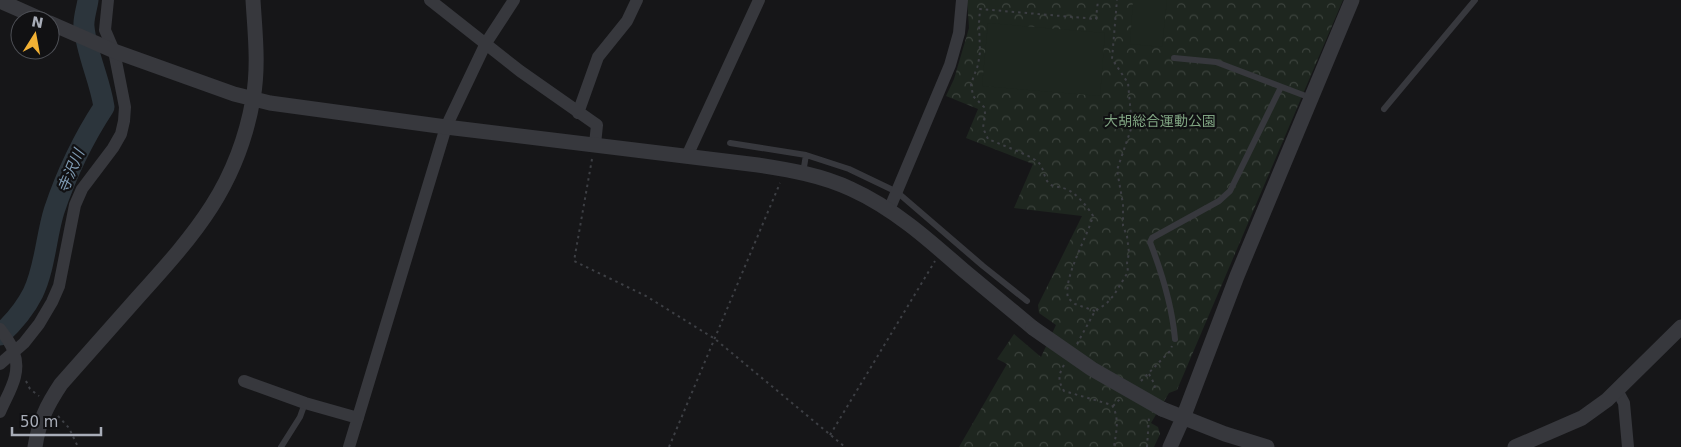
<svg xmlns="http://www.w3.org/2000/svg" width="1681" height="447" viewBox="0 0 1681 447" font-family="'DejaVu Sans','Noto Sans JP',sans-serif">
<defs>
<pattern id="park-crowns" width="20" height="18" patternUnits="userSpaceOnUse" patternTransform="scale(1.25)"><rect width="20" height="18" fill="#1e261f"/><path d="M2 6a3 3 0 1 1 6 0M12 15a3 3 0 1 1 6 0" fill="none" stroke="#3c433d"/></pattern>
</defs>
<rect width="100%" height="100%" fill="#161618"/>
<path fill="url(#park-crowns)" d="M967 0H1343L1177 390 1169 393 1151 423 1158 427 1160 434 1154 447H959L1007 364 997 359 1014 334 1041 357 1056 325 1039 313 1038 305 1082 216 1014 208 1033 164 966 138 978 109 946 96 954 79 969 28Z"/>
<path fill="#1e261f" d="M1133 0H1167L1162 47 1130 44Z
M988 23 1105 33 1100 96 982 86Z"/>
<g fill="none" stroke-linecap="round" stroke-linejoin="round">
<path stroke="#2c353c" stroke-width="21" d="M0 335C13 323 25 309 33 293 45 268 46 237 54 211 66 175 83 139 104 107 100 80 87 55 84 27 83 19 87 8 88 0"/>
<path stroke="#3d3f44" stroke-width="2" stroke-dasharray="2.5 4" stroke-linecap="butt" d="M592 159 574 261 646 296 715 339 845 447
M1095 311 1075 304 1068 298C1063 277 1087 238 1093 216 1088 207 1075 192 1066 189 1061 187 1056 187 1051 185 1043 180 1045 168 1038 162 1030 155 999 144 988 139L983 128 985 113 984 107 973 96 971 84 978 65 980 52 979 23 980 9 1096 19 1098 0
M1077 344 1095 311 1106 304 1114 295 1128 272 1127 263 1129 253 1127 236 1123 226V204L1117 170 1132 126 1128 83 1112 59 1117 0
M1064 365C1058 375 1058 381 1064 391L1112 405C1120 419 1116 432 1114 447
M1149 374 1155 385 1154 390
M26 381 30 389 39 396
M1141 381 1170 351 1172 346
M1113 406 1120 399
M58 416 69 428 78 447
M830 435 935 261
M669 447 780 183
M1147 447 1149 417"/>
<path stroke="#37383d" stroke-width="6" d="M1174 58 1216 62 1311 98
M1384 109 1475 0
M730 143 806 155 849 169 897 192 983 266 1027 301
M803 173 806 155
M1175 339C1172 305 1162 273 1150 242L1152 238 1219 201 1230 191 1281 87
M281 447 300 417 305 403"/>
<path stroke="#37383d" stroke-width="12" d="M430 0 520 71 597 125 595 144
M578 113 598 57 627 21 637 0
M687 156 759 0
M889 210 950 65 959 33 962 0
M0 329C5 336 12 344 14 353 22 374 8 393 0 412
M0 364 24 343 39 324 52 302 59 286 75 205 82 189 113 148 121 134 124 121 125 107 114 51 105 30 108 0
M244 381 305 403 358 418
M1617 390 1624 403 1628 447
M349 447 446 127 486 43 514 0"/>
<path stroke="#37383d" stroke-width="15" d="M0 1 43 20
M50 23 114 51 234 94 270 103 446 127 758 165C790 170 821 175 851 189 893 208 928 239 962 269 986 289 1009 308 1033 328
M1162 409 1225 434 1267 447
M35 447C39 421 47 405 61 384 87 355 113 325 139 296 196 233 238 185 253 99 259 66 255 33 253 0
M1170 447 1183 418 1237 276 1352 0
M1515 447 1582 418 1607 400 1681 327"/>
<path stroke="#37383d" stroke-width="15" d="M1033 328 1092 369 1162 409"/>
</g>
<g text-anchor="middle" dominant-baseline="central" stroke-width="4.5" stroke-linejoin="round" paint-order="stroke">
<g font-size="14" fill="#7fa381" stroke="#111113">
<text x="1160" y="121">大胡総合運動公園</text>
</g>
<g font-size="15" font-style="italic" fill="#7f9bb3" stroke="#111113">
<text transform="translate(71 171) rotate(-67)">寺沢川</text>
</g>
</g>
<g transform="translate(35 35) rotate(11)"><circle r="24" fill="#111113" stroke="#4d4f55"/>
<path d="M0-4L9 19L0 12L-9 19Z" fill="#f2b134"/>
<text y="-8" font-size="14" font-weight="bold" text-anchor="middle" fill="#a8adb8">N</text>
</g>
<path d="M12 427v8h89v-8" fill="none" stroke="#a8adb8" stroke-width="2.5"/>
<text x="20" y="427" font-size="15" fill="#a8adb8" stroke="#111113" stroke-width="4" paint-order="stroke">50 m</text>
</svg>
